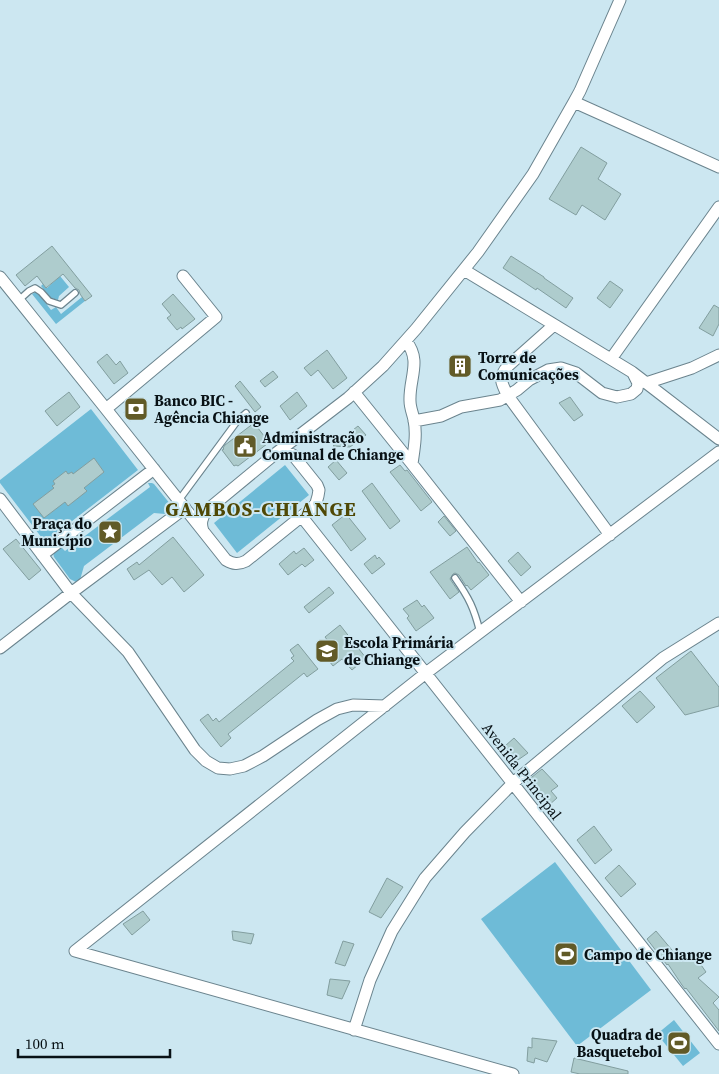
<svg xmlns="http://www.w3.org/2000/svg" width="719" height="1074" viewBox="0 0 719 1074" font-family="'Source Serif 4',serif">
<rect width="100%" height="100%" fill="#cce7f1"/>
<path fill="#6ebbd7" d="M60 276 69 287 59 296 58 300 51 298 41 286 43 284 47 288Z
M36 292 38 293 51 310 56 307 61 314 82 297 85 301 56 324 32 294Z
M91 409 138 470 45 542 0 483V480Z
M285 465 309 495 237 553 214 523Z
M148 483H152L154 484 171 505 170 511 165 514 154 513 84 566 80 580 76 582 70 579 54 557C52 552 57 549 62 548L65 551 150 487Z
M555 862 651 990 577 1046 481 919Z
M674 1020 700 1053 683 1066 657 1034Z"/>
<path fill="#aecccd" stroke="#829e9f" d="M581 147 607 163 598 179 621 194 605 220 582 205 576 215 549 199Z
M52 246 92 296 85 301 80 294 79 290 75 288 63 274 46 288 37 276 25 286 16 275Z
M511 256 544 277V278L573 298 566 308 537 288 536 290 503 268Z
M610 281 623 290 610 308 597 298Z
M173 294 195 319 182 329 181 327 177 330 167 318 171 315 162 304Z
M714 305 719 308V324L713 336 699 328Z
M327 350 347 378 333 389 318 370 311 376 304 368Z
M107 354 116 365 120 361 128 373 114 384 97 362Z
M273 371 278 377 265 387 260 381Z
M240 381 261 407 255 412 235 386Z
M69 392 80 407 57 426 45 411Z
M297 392 307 406 290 420 280 406Z
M570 397 583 415 574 421 559 403Z
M141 398 148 406 130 421 124 412Z
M254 423 268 441 265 442 267 444 238 466 236 465 234 466 222 450 224 449 223 448 225 445Z
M358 426 366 435 350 447 333 446Z
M94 458 104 472 84 488 87 491 68 506 65 502 44 518 33 504 54 488 52 486 55 484 53 481 66 471 68 474 72 472 73 474Z
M336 460 347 473 339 480 328 467Z
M400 465 405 471 407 470 432 502 421 511 390 472Z
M372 483 400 521 390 529 362 491Z
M346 514 366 539 351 551 332 525Z
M444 516 456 531 450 536 438 522Z
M173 537 204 575 184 592 172 577 162 585 149 570 134 580 127 569 137 562 139 565Z
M16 539 41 570 29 580 3 549Z
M467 547 478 563 479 562 489 575 471 590 467 585 466 586 459 575 455 573 453 574 450 579 459 592 450 599 430 572Z
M304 548 314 560 305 567 302 564 288 575 279 564 294 551 296 554Z
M518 552 531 567 521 576 508 561Z
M375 555 377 559 379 557 385 564 372 574 364 564Z
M329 587 334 593 309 613 304 607Z
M417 600 422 607 424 605 434 618 416 631 407 618 409 616 403 609Z
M340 625 366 658 352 670 342 659 333 666 326 657 335 650 325 637Z
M298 644 318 669 307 677 304 673 228 734 231 738 221 747 200 720 208 714 213 721 216 718 219 722 294 661 291 658 294 656 290 650Z
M691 651 719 687V706L685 715 656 678Z
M640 691 655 707 637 723 622 706Z
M514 738 528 753 515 762 508 753 510 751 505 746Z
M542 769 558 786 551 791 557 798 549 805 527 781Z
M594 826 612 850 595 864 577 840Z
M619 865 636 884 621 897 605 878Z
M387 878 403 887 381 918 369 912Z
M143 911 150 920 132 935 123 924Z
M232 931 254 934 251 944 233 940Z
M656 931 682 962 692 952 706 972 698 978 719 997 713 1003 719 1010V1031L686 988 685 989 682 985 668 964 667 965 647 939Z
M343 941 354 944 345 966 335 963Z
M330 979 350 981 342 999 327 995Z
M532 1038 557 1041 547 1062 535 1058 534 1063 527 1061 528 1047 532 1048Z
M574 1058 628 1071V1074H580L571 1072Z"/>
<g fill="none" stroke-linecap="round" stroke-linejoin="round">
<g stroke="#6b848e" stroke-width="8">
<path id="service" d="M19 300 29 291 35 288 41 292 49 301 61 305 75 293
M179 500 238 420 246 413
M455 578C469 598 474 608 480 632"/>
</g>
<g stroke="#6b848e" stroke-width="13">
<path id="minor" d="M574 102 719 167
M464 270 632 372 719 439
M183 276 216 317 106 409 203 531
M0 277 106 409
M554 325 508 366C498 377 501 383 508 396L610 535
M611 359 719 207
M646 383 692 368 719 355
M354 392 412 464C414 449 417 435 414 420 413 414 410 408 410 401 409 378 422 361 406 341
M414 421 441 416 461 407 500 400 517 390 529 380 548 370 561 368 576 373 602 393 617 397 631 394 637 389 638 383 633 373
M280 452H287L293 455 317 485 319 490 318 496 316 503 312 508 246 561C238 565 233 564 226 560L203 531C200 523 202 518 206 511L275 454Z
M275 454 348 398 383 366 416 329 478 252 533 174 574 102 580 91 620 0
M412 464 521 602
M0 499 71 593 128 652 195 750 206 761 218 768 230 769 244 766 263 756 317 720 337 709 353 705 385 706
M302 517 719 1044
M42 555 154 469
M0 648 71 593 185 508
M354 1030 370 980 392 931 425 878 465 832 513 783 663 658 719 623
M513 1074 75 951 426 673 719 452"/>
</g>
<use href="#service" stroke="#fff" stroke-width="5.5"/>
<use href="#minor" stroke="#fff" stroke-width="11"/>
</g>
<defs>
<g id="building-square" transform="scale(1.25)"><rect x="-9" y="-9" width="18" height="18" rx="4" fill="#615a27" stroke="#cce7f1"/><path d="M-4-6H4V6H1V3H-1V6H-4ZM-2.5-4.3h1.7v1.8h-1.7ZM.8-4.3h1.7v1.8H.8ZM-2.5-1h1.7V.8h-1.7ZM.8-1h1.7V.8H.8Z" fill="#fff"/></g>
<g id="bank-square" transform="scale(1.25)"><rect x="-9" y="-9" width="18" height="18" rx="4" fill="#615a27" stroke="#cce7f1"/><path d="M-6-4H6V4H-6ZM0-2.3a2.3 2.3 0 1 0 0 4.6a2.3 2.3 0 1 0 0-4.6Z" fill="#fff"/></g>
<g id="civic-square" transform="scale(1.25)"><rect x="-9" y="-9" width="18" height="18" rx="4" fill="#615a27" stroke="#cce7f1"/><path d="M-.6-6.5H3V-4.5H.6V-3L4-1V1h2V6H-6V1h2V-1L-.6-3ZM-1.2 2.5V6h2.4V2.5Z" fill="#fff"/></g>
<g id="sight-square" transform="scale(1.25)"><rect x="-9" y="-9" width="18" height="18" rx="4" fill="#615a27" stroke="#cce7f1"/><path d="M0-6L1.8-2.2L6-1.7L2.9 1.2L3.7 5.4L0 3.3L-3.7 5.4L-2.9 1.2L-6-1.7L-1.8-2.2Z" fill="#fff"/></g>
<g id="school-square" transform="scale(1.25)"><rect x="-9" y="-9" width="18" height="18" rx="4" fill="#615a27" stroke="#cce7f1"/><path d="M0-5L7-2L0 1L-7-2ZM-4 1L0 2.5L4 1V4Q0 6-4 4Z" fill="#fff"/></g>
<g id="stadium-square" transform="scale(1.25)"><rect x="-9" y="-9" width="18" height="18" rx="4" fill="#615a27" stroke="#cce7f1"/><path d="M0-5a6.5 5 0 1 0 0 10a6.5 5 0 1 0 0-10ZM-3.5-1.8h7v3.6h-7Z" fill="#fff"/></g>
</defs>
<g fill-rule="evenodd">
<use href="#building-square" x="460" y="366"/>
<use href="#bank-square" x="136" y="409"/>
<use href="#civic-square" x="245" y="446"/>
<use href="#sight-square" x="110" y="532"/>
<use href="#school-square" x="327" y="651"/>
<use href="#stadium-square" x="566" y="954"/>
<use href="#stadium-square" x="679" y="1043"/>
</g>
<g text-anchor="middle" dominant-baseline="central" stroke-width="4" stroke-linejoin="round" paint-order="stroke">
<g font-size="15" font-weight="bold" fill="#081115" stroke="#cce7f1" text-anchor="start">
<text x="478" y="357">Torre de<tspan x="478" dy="17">Comunicações</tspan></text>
<text x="154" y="400">Banco BIC -<tspan x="154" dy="17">Agência Chiange</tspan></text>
<text x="262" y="437">Administração<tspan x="262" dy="17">Comunal de Chiange</tspan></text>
<text x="92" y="523" text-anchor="end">Praça do<tspan x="92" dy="17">Município</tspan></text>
<text x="344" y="642">Escola Primária<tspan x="344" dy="17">de Chiange</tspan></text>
<text x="584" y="954">Campo de Chiange</text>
<text x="662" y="1034" text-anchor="end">Quadra de<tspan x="662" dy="17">Basquetebol</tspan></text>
</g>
<g font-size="15" fill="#081115" stroke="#cce7f1">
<text transform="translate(522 771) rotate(52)">Avenida Principal</text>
</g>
<g font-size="20" font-weight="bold" letter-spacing="1" fill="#4f4805" stroke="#cce7f1">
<text x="261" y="509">GAMBOS-CHIANGE</text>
</g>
</g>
<path d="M18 1049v8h152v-8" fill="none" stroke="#081115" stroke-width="2.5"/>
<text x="25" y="1049" font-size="15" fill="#081115" stroke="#cce7f1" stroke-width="4" paint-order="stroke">100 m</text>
</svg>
